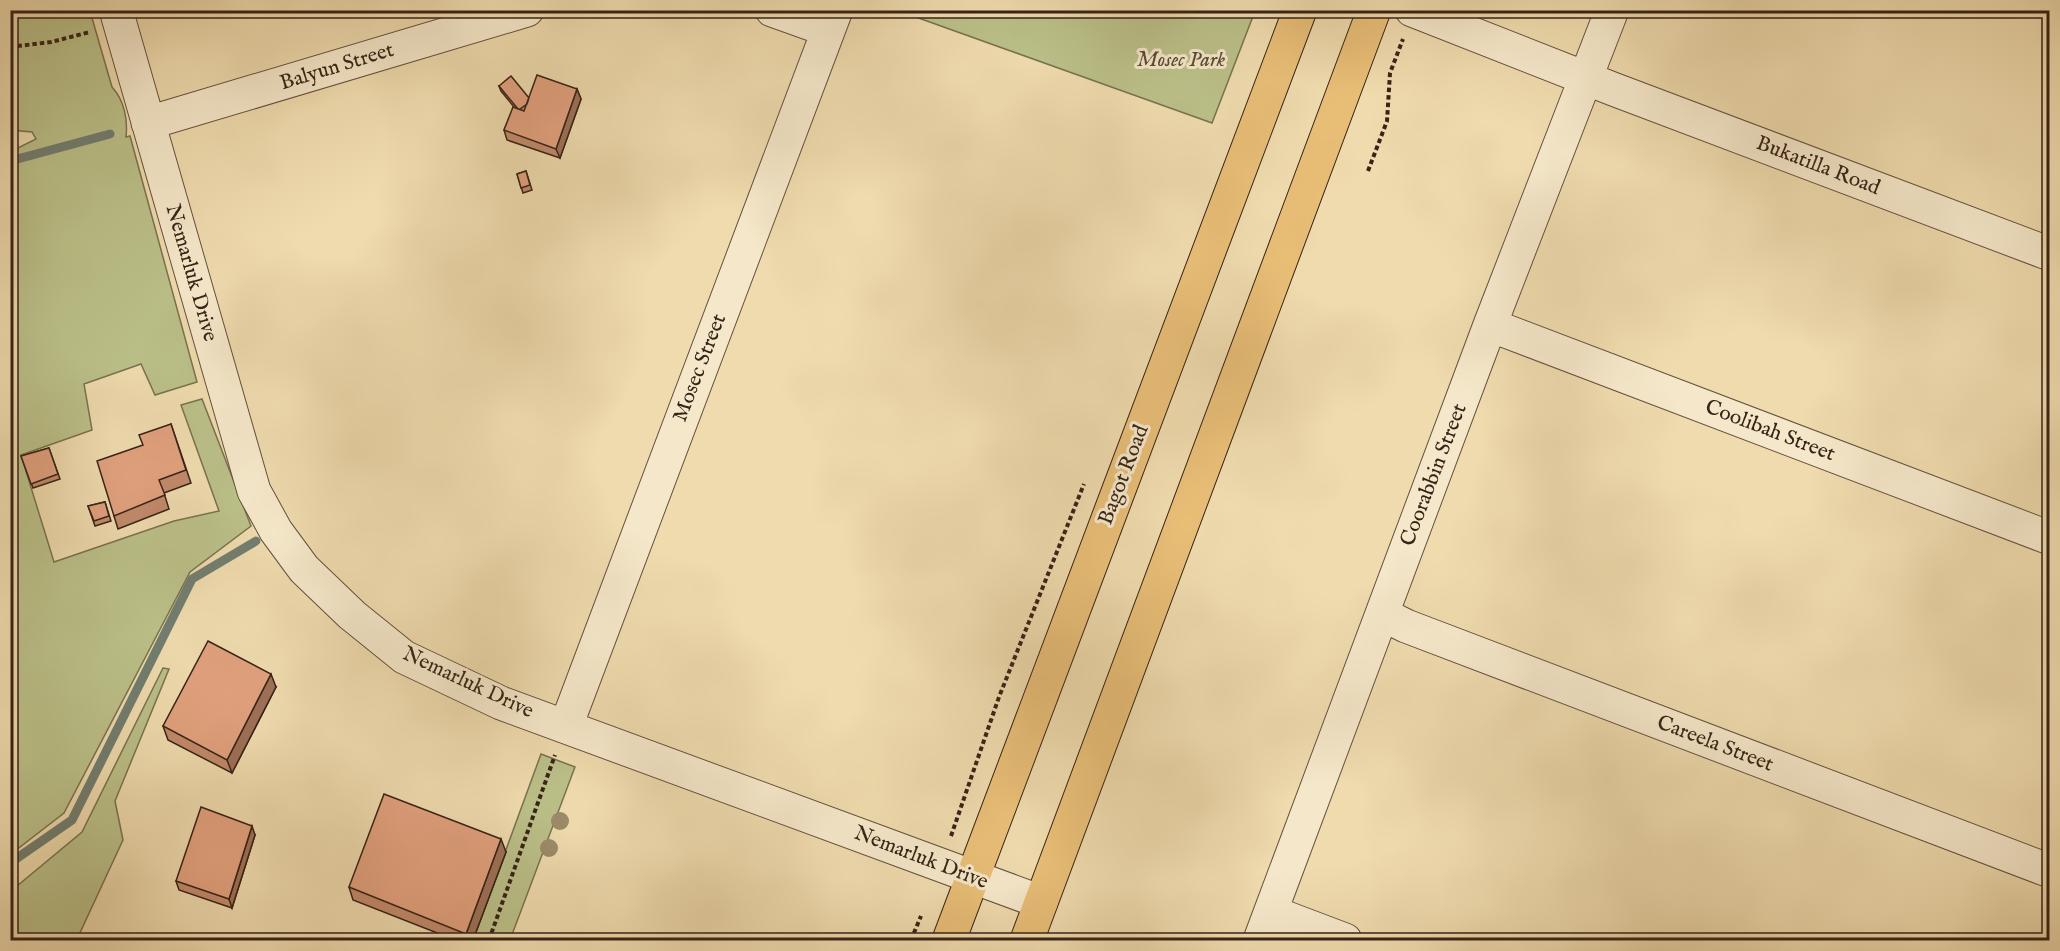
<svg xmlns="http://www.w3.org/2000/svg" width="2060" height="951" viewBox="0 0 2060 951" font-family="'IM FELL English',serif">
<rect width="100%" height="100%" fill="#efdbae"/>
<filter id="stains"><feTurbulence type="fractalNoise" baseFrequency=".00333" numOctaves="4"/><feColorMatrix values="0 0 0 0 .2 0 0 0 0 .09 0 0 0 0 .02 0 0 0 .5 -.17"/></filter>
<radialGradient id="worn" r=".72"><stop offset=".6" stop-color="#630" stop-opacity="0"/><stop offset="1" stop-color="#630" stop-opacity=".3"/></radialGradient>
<path fill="#bbc089" stroke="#797250" stroke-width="1.5" d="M11 11H90L112 87C124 100 128 119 126 137L130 136 197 382 155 395 141 364 84 384 92 430 21 455 54 562 174 521 219 511 181 405 202 399 251 526 190 572 64 813 11 854 10 152 36 139 32 132 11 130Z
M899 11H1255L1212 123Z
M163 668 169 669 115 801 123 840 79 935 90 940H11V891L82 832Z
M541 754 575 767 510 940H473Z"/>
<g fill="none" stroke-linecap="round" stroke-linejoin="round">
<path stroke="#727e70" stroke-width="9" d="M10 161 110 134
M10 863 72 820 192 579 256 541"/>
<g stroke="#65513d" stroke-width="35">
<path id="minor" d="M116 10 254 491 276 531 304 569 352 615 404 657 501 703 1041 902
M772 10 828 30
M1412 10 1613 89 2050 254
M148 123 527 10
M1490 325 2050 538
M1382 614 1406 626 2050 871
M566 726 836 10
M1271 912 1345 940
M1260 940 1490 325 1612 10"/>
</g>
<g stroke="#372317" stroke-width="35">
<path id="major" d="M949 940 1300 10
M1027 940 1374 10"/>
</g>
<path stroke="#372317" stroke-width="4" stroke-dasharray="4.5 3" stroke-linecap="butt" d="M10 47 51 42 90 32
M1368 171 1387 121 1390 73 1403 39
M951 836 999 697 1084 484
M489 940 555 755
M911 940 921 916"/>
<use href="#minor" stroke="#f5e8ca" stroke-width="33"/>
<use href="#major" stroke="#e8be77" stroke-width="33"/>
</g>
<g fill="#9c8b6b">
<circle cx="560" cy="821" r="9"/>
<circle cx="549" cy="848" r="9"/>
</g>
<path fill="#c28a6c" stroke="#372317" stroke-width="1.5" d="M499 86 529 98 577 89 581 99 560 158 507 140 504 130 514 107 501 91Z
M526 171 532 190 523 193 517 174Z
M171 424 191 483 164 493 169 509 118 529 114 516 143 445Z
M49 448 60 479 33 488 21 456Z
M105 502 111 521 95 526 88 506Z
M276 687 232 773 168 740 163 726Z
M255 835 232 908 179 890 176 881Z
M506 852 473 940H455L353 900 349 887Z"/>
<path fill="#9e7158" stroke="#372317" stroke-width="1.5" d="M577 89 581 99 560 158 556 149Z
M271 674 276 687 232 773 227 760Z
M252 826 255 835 232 908 229 899Z
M501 839 506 852 473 940H469L466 934Z"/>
<path fill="#e1a17e" stroke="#372317" stroke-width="1.5" d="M537 75 577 89 556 149 504 130 513 107 524 111Z
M511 76 529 98 527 104 520 109H518L499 86Z
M526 171 530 185 521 188 517 174Z
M171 424 186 470 159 480 165 495 114 516 97 461 143 445 139 435Z
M49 448 58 474 31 484 21 456Z
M105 502 109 516 94 521 88 506Z
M208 641 271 674 227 760 163 726Z
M384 794 501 839 466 934 349 887Z
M201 807 252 826 229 899 176 881Z"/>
<g text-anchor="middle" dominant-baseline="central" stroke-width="6" stroke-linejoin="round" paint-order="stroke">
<g font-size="21" font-style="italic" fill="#584a34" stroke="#f5e8ca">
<text x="1181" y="60">Mosec Park</text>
</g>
<g font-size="21" fill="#372317" stroke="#f5e8ca">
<text transform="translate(337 67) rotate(-17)">Balyun Street</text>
<text transform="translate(1818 166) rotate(21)">Bukatilla Road</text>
<text transform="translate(191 273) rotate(74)">Nemarluk Drive</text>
<text transform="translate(700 368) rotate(-69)">Mosec Street</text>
<text transform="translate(1770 431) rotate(21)">Coolibah Street</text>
<text transform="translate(1124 475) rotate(-69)">Bagot Road</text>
<text transform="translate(1434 475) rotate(-69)">Coorabbin Street</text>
<text transform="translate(468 683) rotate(25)">Nemarluk Drive</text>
<text transform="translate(1715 744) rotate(21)">Careela Street</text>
<text transform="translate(921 858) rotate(21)">Nemarluk Drive</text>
</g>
</g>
<rect width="2060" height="951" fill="none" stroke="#efdbae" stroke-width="36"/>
<rect x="12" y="12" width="2036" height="927" fill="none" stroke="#372317" stroke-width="3"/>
<rect x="18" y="18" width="2024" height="915" fill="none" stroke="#372317" stroke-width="1.5"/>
<rect width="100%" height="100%" filter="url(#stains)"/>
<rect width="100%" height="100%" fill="url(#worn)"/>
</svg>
